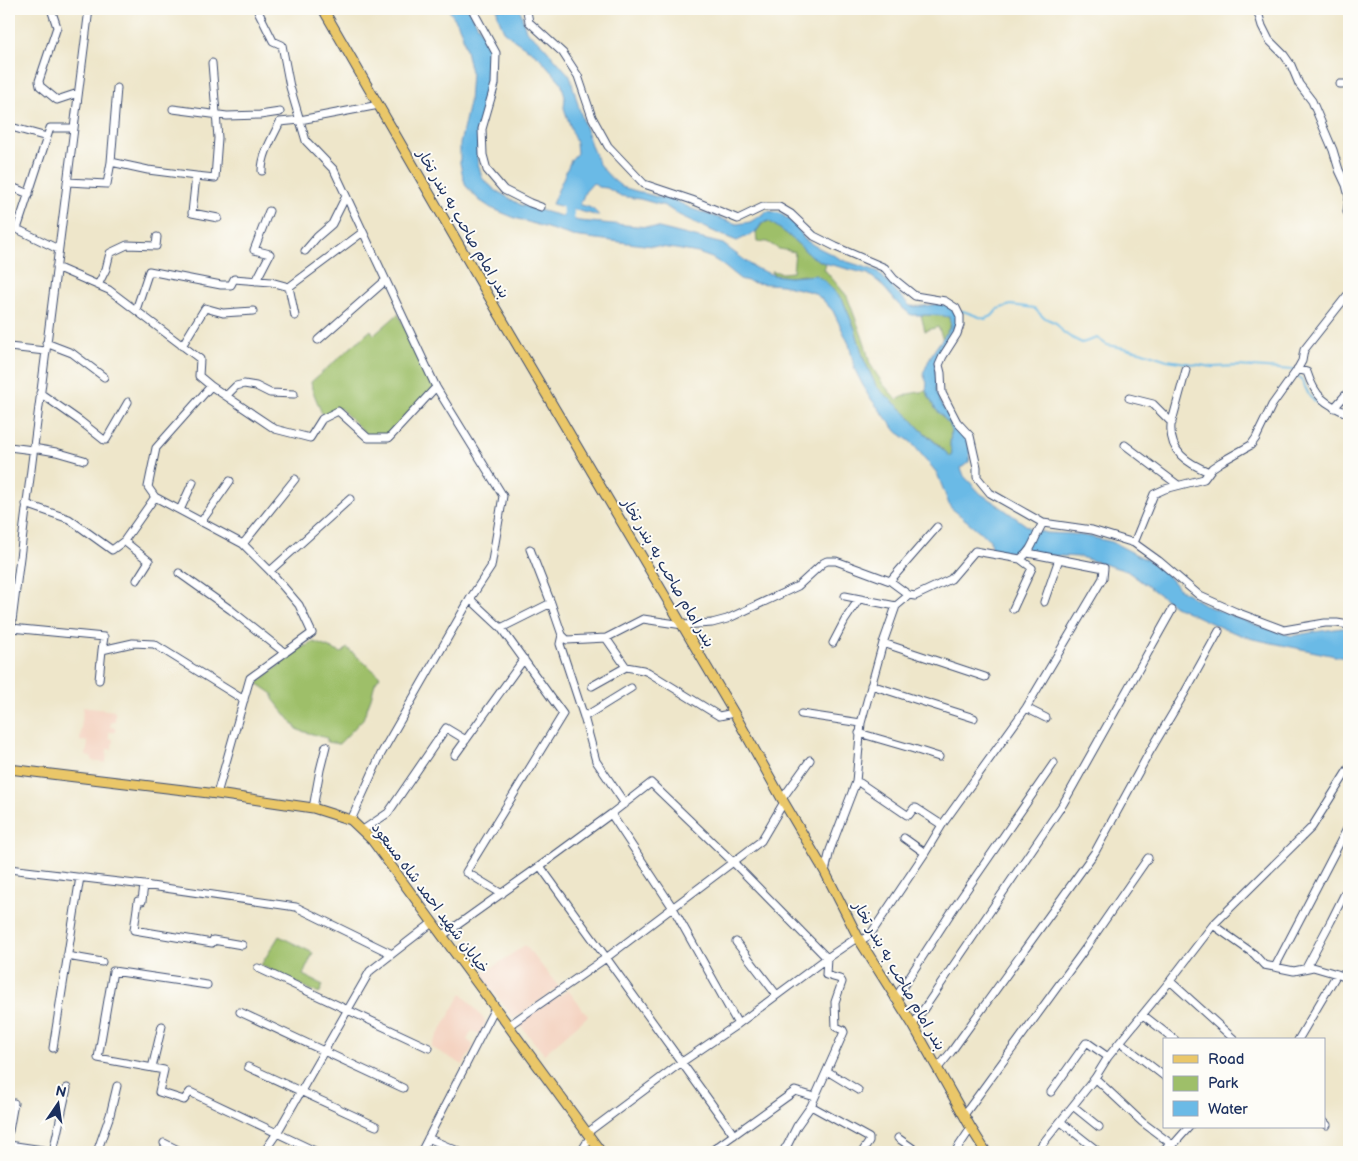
<svg xmlns="http://www.w3.org/2000/svg" width="1358" height="1161" viewBox="0 0 1358 1161" font-family="'Balsamiq Sans','Playpen Sans Arabic',sans-serif">
<rect width="100%" height="100%" fill="#fdfcf7"/>
<filter id="ink" filterUnits="userSpaceOnUse"><feTurbulence type="fractalNoise" baseFrequency=".02" numOctaves="2"/><feDisplacementMap in="SourceGraphic" scale="10" xChannelSelector="R" yChannelSelector="G"/><feConvolveMatrix kernelMatrix="1 2 1 2 8 2 1 2 1" color-interpolation-filters="sRGB"/></filter>
<filter id="wash" filterUnits="userSpaceOnUse"><feTurbulence type="fractalNoise" baseFrequency=".0096" numOctaves="4" result="noise"/><feDisplacementMap in="SourceGraphic" scale="20" xChannelSelector="R" yChannelSelector="G"/><feGaussianBlur stdDeviation="1.12" result="paint"/><feColorMatrix in="noise" values="0 0 0 0 0 0 0 0 0 0 0 0 0 0 0 0 0 1.4 0 .05"/><feComposite in="paint" operator="in"/></filter>
<g filter="url(#wash)">
<rect width="100%" height="100%" fill="#eee6ca"/>
<path fill="#f4d3c1" d="M83 707 115 711V722H111L110 727 115 728V732H109V738L113 739 112 749H107L106 763 92 761V757L86 756 88 742 80 741Z
M525 945 559 987 514 1019 481 975Z
M568 990 588 1016 544 1054 518 1023Z
M462 993 486 1022 480 1034 472 1031 467 1040 474 1045 463 1065 431 1047Z"/>
<path fill="#9ebf69" stroke="#5c7764" d="M769 221 787 234 811 256 826 264 824 269 847 296 865 344 870 364 883 384 897 400 908 394 926 391 934 407 950 425 951 430 950 446 952 452 951 458 939 445 919 428 906 413 884 394 876 386 864 360 855 329 843 301 804 275 790 277 773 275 772 271 782 273 793 272 795 252 779 249 767 242 757 241 756 232 763 223Z
M398 314 434 388 389 435 368 436 340 408 324 419 312 389 311 382 371 330 374 335Z
M921 315H938L949 317 951 325 943 339 938 327 925 331Z
M314 642 342 653 347 648 380 676 375 683 371 698 363 719 339 744 327 742V738L298 730 273 699V694L257 683 302 647 308 645Z
M279 936 313 953 303 975 323 985 319 994 261 965Z"/>
<path fill="#6bbae6" stroke="#4374a2" d="M448 9H469L490 48 492 83 480 123 477 159 482 178 495 190 521 205 579 221 659 228 723 244 755 268 773 275 790 277 816 275 827 283 843 301 855 329 864 360 876 386 884 394 906 413 919 428 951 457 952 452 950 446 951 430 950 425 934 407 926 391 927 383 923 373C927 367 928 360 932 354 938 344 945 336 951 325L949 317 938 315H911L899 305 880 283 868 274 824 263 811 256 787 234 769 221 762 223 756 232 737 241 717 233 679 215 665 206 640 199 621 196 607 188 598 187 593 183 585 192 580 205C588 206 595 209 599 216L552 204 571 160 577 153 576 143 564 108 565 97 561 82 538 56 514 40 504 31 498 17 497 9H520L526 31 542 44 570 76 579 108 592 148 599 164 610 177 622 187 661 198 668 197 692 209 737 224 750 222 768 211 780 213 794 224 801 233 804 239 815 246 845 261 877 271 910 306C932 309 943 295 958 316L955 334 935 362 936 391 940 402 949 417 964 431 969 441 970 453 969 462 961 468 964 476 981 494 998 505 1030 528 1046 533 1072 534 1091 537 1112 542 1149 561 1166 574 1178 588 1207 606 1256 625 1292 636 1314 632 1342 628 1349 629V661L1345 658 1253 639 1224 629 1175 606 1127 571 1080 557 1041 555 1025 549 1018 553 991 549 990 540 950 507 937 473 911 442 897 432 868 395 855 370 849 344 833 311 822 299 812 292 782 285 755 283 740 279 720 263 712 258 698 253 676 249 573 236 515 218 491 208 479 200 466 186 463 177 460 163V144L469 103 471 72 462 33 457 22Z"/>
<g fill="none" stroke-linecap="round" stroke-linejoin="round">
<path stroke="#6bbae6" stroke-width="2" d="M959 313 963 311 985 319 992 316 998 309 1011 305 1034 308 1043 317 1056 323 1063 332 1070 337 1082 343 1097 338 1107 345 1140 351 1167 360 1213 367 1238 366 1293 370 1294 371
M1297 375 1301 379 1310 397 1331 415 1349 419"/>
<path stroke="#6bbae6" stroke-width="11" d="M569 195 567 199 570 228"/>
</g>
</g>
<g filter="url(#ink)">
<g fill="none" stroke-linecap="round" stroke-linejoin="round">
<g stroke="#3b4a6e" stroke-width="9">
<path id="minor" d="M257 9 273 41 282 45 290 87 306 141 334 170 436 387 503 496 491 567 470 599 501 628 551 603 562 635 560 644 584 717 596 761 625 804
M472 9 496 53 495 84 482 129 483 155 487 170 504 190 530 203 541 207
M528 9 527 11 529 22 563 53 578 76 592 117 608 146 644 184 692 200 738 219 763 207H779L791 214 814 236 836 247 885 268 894 279 915 296 945 301 956 308 960 316V325L957 334 943 356 939 365 941 373 942 393 957 422 970 436 977 467V477L990 493 1043 523
M1257 9 1262 26 1269 40 1284 55 1291 65 1299 84 1312 101 1333 150 1339 170 1346 185 1349 197 1347 212 1349 215
M52 12 57 27 39 81 40 86 57 100 78 93
M1340 84H1349
M173 109 227 116 260 115 280 112
M11 127 47 137
M111 162 148 170 196 176 192 213 218 218
M262 171C262 154 273 137 280 122L300 120 379 105
M196 176 215 178 218 138 212 63
M67 182 107 184 111 162 117 88
M9 186 29 194
M9 228 17 229
M58 249 17 229 50 128H74
M305 251 317 237 332 224 346 196
M56 267 109 290 200 359 199 376 211 386
M256 281 270 254 254 250 269 211
M98 285 106 269 110 253 127 245 156 246 157 237
M289 287 295 316
M136 310 149 271 221 285H231L234 279 271 282 289 287 363 232
M318 340 385 281
M46 343 72 353 104 377
M182 346 205 308 223 313 253 311
M9 347 45 351
M1297 369 1307 372C1315 397 1325 404 1349 414
M1186 370 1171 425C1169 452 1187 463 1209 472
M40 393 80 421 104 440H106L128 402
M226 396 236 386 244 384 256 386 270 393 294 394
M1129 398 1153 404 1172 423
M1334 408 1349 391
M1125 445 1178 485
M9 447 33 450
M33 448 56 452 84 460
M155 497 148 487 156 448 211 386 275 429 310 438 322 419 338 411 368 438H389L436 387
M26 504 69 519 112 550 124 541 155 497 243 544 270 571 299 605 312 633 250 678 217 794
M180 510 193 482
M201 522 230 481
M124 541 149 561 137 580
M1134 543 1159 561 1200 596 1236 612 1284 630 1325 623H1337L1349 625
M243 544 295 479
M530 549 551 603
M270 571 350 499
M179 573 231 610 285 653
M890 581 937 527
M845 596 896 606
M1044 602 1059 559
M1013 609 1032 568 1020 559
M11 628 104 637 102 650 133 643 154 644 244 700
M501 628 563 714 466 872 502 894
M562 635 567 640 606 638 643 619 683 625 712 623 727 619 798 586 823 563 827 561H836L890 581 909 595 915 596 951 579 975 551 1020 559C1033 551 1035 535 1043 523L1092 530 1134 543 1154 494 1165 489 1204 479 1212 468 1221 462 1251 445 1256 438 1272 405 1297 370 1302 361 1304 350 1349 293
M606 638 626 667
M833 643 845 620 859 599
M883 643 985 677
M9 645 89 9
M99 680 102 650
M871 685 974 718
M592 686 626 667 643 670 648 672 719 716 734 713
M1026 708 1046 718
M801 714 861 723
M584 717 631 688
M859 733 914 749 939 757
M455 755 524 659
M856 782 860 783 907 815H909L914 808H916L942 825
M782 799 810 760
M313 808 320 770 326 746
M351 820 381 754 470 599
M363 830 388 813 446 728 466 740
M904 838 925 853
M540 866 611 814
M9 869 144 885 296 907 392 954
M825 872 830 850 856 782 861 723 883 643 896 606 909 595
M144 885 142 901H138L134 930 212 943 213 940 242 945
M1213 925 1254 954 1264 965 1294 971 1313 967 1337 974 1349 979
M442 936 540 866 734 1135
M860 941 870 935 925 853 942 825 1026 708 1103 578 1104 568 1028 553
M736 942 776 994
M67 956 102 962
M1275 967 1349 825
M258 968 429 1048
M1306 968 1331 921 1349 885
M1170 981 1235 1040
M207 985 113 971 98 1058 164 1070 159 1092 184 1100 190 1092 317 1152
M895 999 954 908 1054 763
M240 1012 403 1088
M1143 1015 1175 1040
M738 1024 673 908 611 814 651 783 733 862 827 958 826 975 840 979 842 982 835 1002 836 1027 843 1030 844 1032 811 1106 797 1126 784 1152
M913 1025 1063 804 1172 610
M508 1026 606 958 761 841 784 802
M1298 1040 1337 974
M1120 1042 1164 1076
M53 1048 80 877
M248 1067 376 1126
M152 1068 162 1026
M938 1068 951 1052 1095 852 1149 753 1184 694 1219 631
M827 1071 858 1090
M1095 1078 1142 1122 1170 1143 1162 1152
M1051 1092 1086 1043H1088L1108 1057
M811 1106 869 1138V1142L862 1152
M1073 1106 1099 1127
M964 1115 1085 949 1148 858
M1061 1122 1099 1152
M1324 1122 1327 1125
M9 1131 14 1103
M587 1133 682 1062 738 1024 827 958 858 937
M428 1138 460 1152
M898 1138 918 1152
M164 1143 182 1152
M1170 1143 1173 1145 1189 1127
M9 1145 56 1152
M785 1148 792 1152
M53 1152 67 1088
M97 1152 110 1115 117 1086
M264 1152 277 1133 370 971 432 923
M421 1152 495 1008
M581 1152 590 1137
M710 1152 795 1091 815 1097
M955 1152 971 1128
M1036 1152 1095 1078 1108 1057 1120 1042 1170 981 1213 925 1312 827 1349 768"/>
</g>
<g stroke="#3b4a6e" stroke-width="11">
<path id="major" d="M323 9 496 309 734 713 782 799 825 872 860 941 913 1025 971 1128 986 1152
M9 769 217 794 313 808 351 820 372 840 601 1152"/>
</g>
<use href="#minor" stroke="#fff" stroke-width="7"/>
<use href="#major" stroke="#eac769" stroke-width="9"/>
</g>
</g>
<g text-anchor="middle" dominant-baseline="central" stroke-width="4" stroke-linejoin="round" paint-order="stroke">
<g font-size="15" fill="#1b2f5e" stroke="#fdfcf7">
<text transform="translate(463 224) rotate(60)">بندر امام صاحب به بندر تخار</text>
<text transform="translate(668 573) rotate(60)">بندر امام صاحب به بندر تخار</text>
<text transform="translate(430 898) rotate(53)">خیابان شهید احمد شاه مسعود</text>
<text transform="translate(899 976) rotate(60)">بندر امام صاحب به بندر تخار</text>
</g>
</g>
<rect width="1358" height="1161" fill="none" stroke="#fdfcf7" stroke-width="30"/>
<rect x="1163" y="1038" width="162" height="90" fill="#fdfcf7" stroke="#a3aaba"/>
<rect x="1173" y="1055" width="25" height="8" fill="#eac769" stroke="#a3aaba"/>
<text x="1208" y="1064" font-size="15" fill="#1b2f5e">Road</text>
<rect x="1173" y="1076" width="25" height="15" fill="#9ebf69" stroke="#a3aaba"/>
<text x="1208" y="1088" font-size="15" fill="#1b2f5e">Park</text>
<rect x="1173" y="1101" width="25" height="15" fill="#6bbae6" stroke="#a3aaba"/>
<text x="1208" y="1114" font-size="15" fill="#1b2f5e">Water</text>
<g transform="translate(58 1104) rotate(13)" stroke="#fdfcf7" stroke-width="4" paint-order="stroke">
<path d="M0-4L9 19L0 12L-9 19Z" fill="#1b2f5e"/>
<text y="-8" font-size="14" font-weight="bold" text-anchor="middle" fill="#1b2f5e">N</text>
</g>
</svg>
